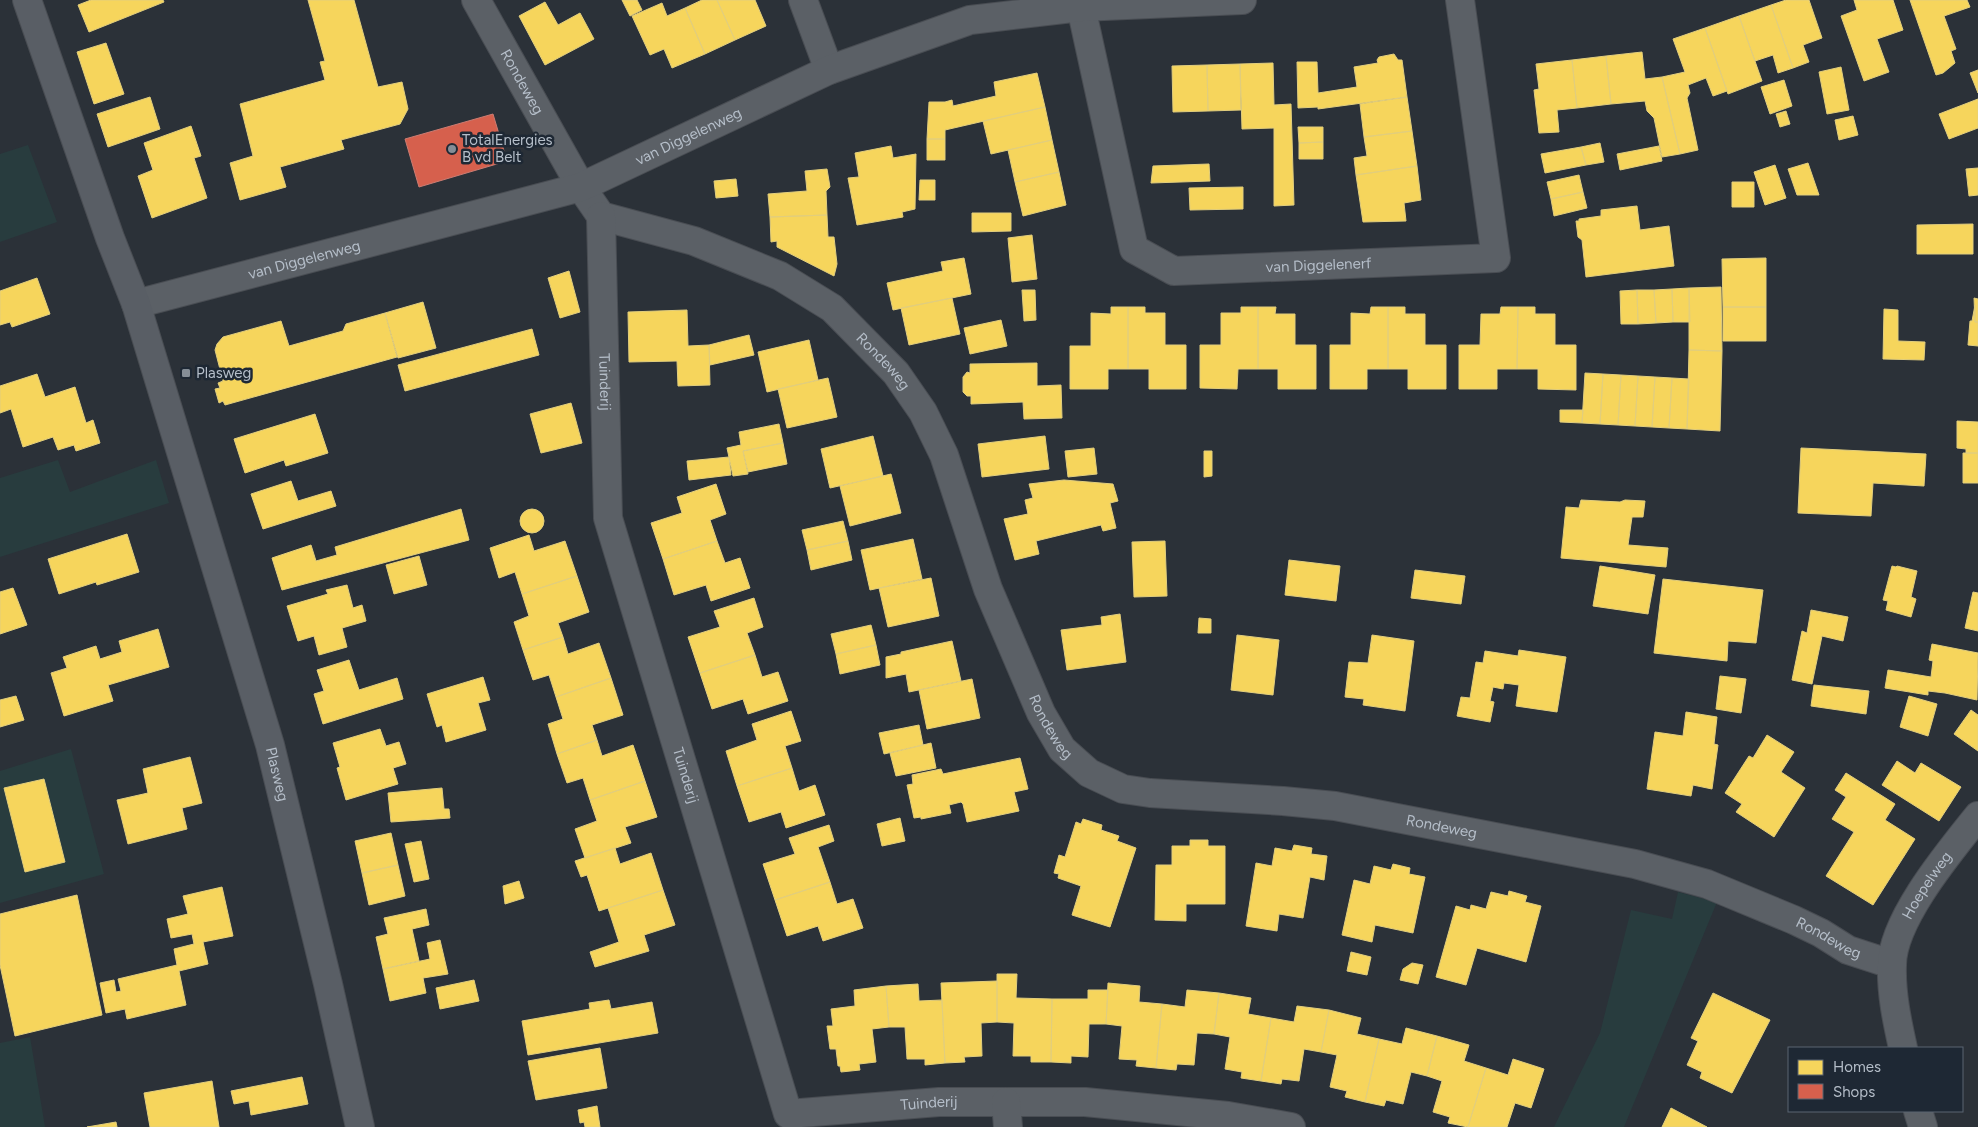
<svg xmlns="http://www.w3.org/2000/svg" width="1978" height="1127" viewBox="0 0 1978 1127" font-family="Figtree,sans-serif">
<rect width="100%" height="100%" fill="#2b3138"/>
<path fill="#283c3e" d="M28 145 57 222 0 242V154Z
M58 460 70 492 156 460 169 503 0 557V478Z
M71 749 104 874 0 903V771Z
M1678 892 1717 902 1624 1127H1554L1600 1033 1631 910 1672 919Z
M30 1037 45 1127H0V1043Z"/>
<path fill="#f6d55c" stroke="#e2ce7d" d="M91 0H163L164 2 89 32 78 5Z
M308 0H354L378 87 402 82 408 109 400 124 341 140 344 149 280 167 286 187 240 200 230 163 253 156 240 104 325 80 320 62 325 61Z
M622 0H637L642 10 630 16Z
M702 0H717L735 40 705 54 685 8Z
M717 0H755L766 26 735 40Z
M1786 0H1809L1822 38 1803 45 1809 62 1793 68 1771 5Z
M1854 0H1893L1903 30 1877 39 1889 72 1864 81 1841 16 1857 10Z
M1910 0H1967L1970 7 1944 16 1956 49 1951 51 1955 63 1943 73 1936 75Z
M545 2 558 25 580 13 594 39 545 65 519 16Z
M662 3 667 16 685 8 705 54 672 68 664 49 650 55 632 16Z
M1771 5 1793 68 1778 73 1773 55 1755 61 1739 16Z
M1739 16 1762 81 1728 94 1705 28Z
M1705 28 1727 91 1713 96 1706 78 1688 85 1690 93 1687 98 1698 150 1680 154 1662 77 1685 72 1673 39Z
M106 43 124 94 94 104 77 52Z
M1642 52 1645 79 1662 77 1680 154 1662 157 1654 118 1647 111 1645 101 1611 104 1606 56Z
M1394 54 1398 60H1402L1407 97 1318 109V107L1298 108 1297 62H1317L1318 93 1357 87 1354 67 1378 63 1377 60 1379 57Z
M1606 56 1611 104 1577 108 1572 60Z
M1572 60 1577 108 1557 110 1559 132 1539 133 1534 90 1539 89 1536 64Z
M1273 63 1274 105 1291 104 1294 205 1274 206V128L1242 129 1240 64Z
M1240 64 1241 110 1208 111 1207 65Z
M1207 65 1208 111 1173 112 1172 66Z
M1841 67 1849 110 1827 114 1819 72Z
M1978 70V93L1970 73Z
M1037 73 1045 107 945 130V139H927L929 102H945L952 100 953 106 996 96 994 82Z
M1784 80 1792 106 1770 114 1761 87Z
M150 97 160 129 108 147 97 114Z
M1407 97 1412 131 1364 137 1360 104Z
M1978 99V128L1949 139 1939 114Z
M1045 107 1052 140 991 154 983 121Z
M1786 111 1790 124 1780 127 1776 114Z
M1853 116 1858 135 1839 140 1835 120Z
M191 126 201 156 194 158 207 198 152 218 138 176 153 170 144 143Z
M1298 127H1323V142L1299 143Z
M1412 131 1417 166 1356 175 1354 158 1367 156 1364 137Z
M927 139H945V160H927Z
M1052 140 1059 172 1015 182 1008 150Z
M1323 142V159H1299V143Z
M1600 143 1604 162 1586 165 1581 147Z
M891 146 893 158 916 154 915 209 902 212 903 217 857 225 848 178 859 177 855 153Z
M1659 146 1662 161 1620 170 1617 154Z
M1581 147 1586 165 1545 173 1541 154Z
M1808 163 1819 195H1797L1788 169Z
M1209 164 1210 181 1151 183 1153 166Z
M1775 165 1786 198 1765 205 1754 172Z
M1417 166 1421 200 1404 203 1406 221 1363 222 1356 175Z
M1978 168V195L1969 196 1966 169Z
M827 169 830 187 826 191 827 215 770 217 768 194 807 191 805 171Z
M1059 172 1066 205 1023 216 1015 182Z
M1579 175 1583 192 1551 199 1547 182Z
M736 179 738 196 716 198 714 181Z
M920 180H935V200H919Z
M1732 182H1754V207H1732Z
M1243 187V209L1190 210 1189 188Z
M1583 192 1587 208 1554 216 1551 199Z
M1637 206 1640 230 1669 226 1674 266 1586 277 1582 240 1578 237 1576 221H1579V219L1601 216V210Z
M972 213H1011V231L972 232Z
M827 215 828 237H834L837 264 834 276 777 247V241L771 242 770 217Z
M1973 224V254H1917V225Z
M1032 235 1037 279 1012 282 1008 238Z
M964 258 971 294 893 310 887 283 943 271 941 262Z
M1766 258V307H1723L1722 259Z
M569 271 580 312 560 318 548 278Z
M37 278 50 314 12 327 10 322 0 325V291Z
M1721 287 1722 351 1689 350V288Z
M1689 288 1690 322H1673L1672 289Z
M1672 289 1673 322 1656 323 1654 290Z
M1022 290H1035L1036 320 1024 321Z
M1637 290 1638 324H1621L1620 291Z
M1637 290H1654L1656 323 1638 324Z
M952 298 960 334 909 345 901 308Z
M1974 298 1978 299V322H1975Z
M423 302 436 348 398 358 385 313Z
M1975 305V322H1978V346L1968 345 1970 321H1972Z
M1111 307H1128V369H1108V389H1070V346H1091V313L1111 314Z
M1128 307H1145V313H1165V345H1186V389H1149V369H1128Z
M1241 307H1258V369H1238L1237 389 1200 388V345H1221V313H1241Z
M1258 307H1276L1275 314H1295V345H1316V389H1278V369H1258Z
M1371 307H1388V369H1367V389H1330V345H1351V313L1370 314Z
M1388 307H1405V314H1425V345H1446V389H1408V369H1388Z
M1501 307H1518L1517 369H1497V389H1459V345H1480L1481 314H1500Z
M1518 307H1535V314H1555V345H1576V390L1538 389V369H1517Z
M1723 307H1766V341H1723Z
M1884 309 1898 310V341L1925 342 1924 360 1883 359Z
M687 310 688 346 709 345 710 385 678 386 677 361 629 362 628 312Z
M385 313 397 357 225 405 223 401 219 403 215 389 220 388 218 383 223 381 215 350 217 344 223 337 281 321 289 346 343 331 346 324Z
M1001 320 1007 346 970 354 964 328Z
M532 329 539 355 405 391 398 365Z
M749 335 754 355 710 365 709 345Z
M809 340 818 380 767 392 758 352Z
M1689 350 1722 351 1720 431 1687 429Z
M1037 363V386L1061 385 1062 418 1024 419 1023 402 971 404V396H967L963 392V377L967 372 970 373V364Z
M1585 373 1603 374 1600 424 1582 423Z
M37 374 45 397 75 387 86 423 93 420 100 443 76 451 74 445 58 450 53 437 23 447 11 409 0 413V386Z
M1603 374 1621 375 1618 425 1600 424Z
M1621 375 1638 376 1635 426 1618 425Z
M1638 376 1655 377 1652 427 1635 426Z
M1655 377 1672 378 1669 428 1652 427Z
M828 378 837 417 787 428 778 389Z
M1672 378 1689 379 1687 429 1669 428Z
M571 403 582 443 541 453 530 414Z
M1560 410H1583L1582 423 1560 422Z
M315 414 328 453 286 466 284 460 245 473 234 439Z
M1957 421 1978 422V453H1966V449L1957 448Z
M779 424 783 443 743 451 748 474 733 476 727 448 741 445 739 432Z
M873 436 883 476 830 488 821 449Z
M1045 436 1049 469 982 477 978 444Z
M783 443 787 464 748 472 743 451Z
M1094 448 1097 474 1068 477 1065 451Z
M1801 448 1926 454 1924 486 1873 483 1871 516 1798 513Z
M1204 451H1212V476L1204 477Z
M1963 453H1978V483H1963Z
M729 457 731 475 689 480 687 461Z
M891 474 901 513 850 526 840 486Z
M1064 480 1113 484 1118 501 1110 503 1116 528 1103 531 1101 525 1036 541 1039 554 1015 560 1004 519 1028 514 1025 500 1033 498 1029 484Z
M291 481 298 501 331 491 336 506 263 529 251 494Z
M716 484 726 514 710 520 717 541 663 559 651 523 682 513 677 497Z
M1581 500 1620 502 1625 500 1645 501 1643 517H1632L1628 545 1668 548 1666 567 1561 558 1566 507 1579 508Z
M520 521a12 12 0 1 1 24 0a12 12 0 1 1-24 0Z
M461 509 469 540 282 590 272 558 311 545 316 561 337 555 335 547Z
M843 521 848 541 807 550 802 530Z
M127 534 139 572 97 585 96 582 59 594 48 559Z
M529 535 534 551 565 541 577 576 522 594 515 572 499 578 490 548Z
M913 539 922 579 870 590 861 550Z
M717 541 725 563 740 558 750 588 711 601 706 585 674 595 663 559Z
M848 541 852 560 811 570 807 550Z
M1165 541 1167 596 1134 597 1132 542Z
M419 556 427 585 394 594 386 565Z
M1289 560 1340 566 1336 601 1285 595Z
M1600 566 1655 575 1648 614 1593 606Z
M1892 566 1896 567 1897 566 1917 571 1911 597 1916 599 1911 617 1886 610 1888 601 1883 600Z
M1415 570 1465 576 1461 604 1411 598Z
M577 576 589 612 558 623 563 637 523 650 514 622 529 616 522 594Z
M931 578 939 616 888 627 879 588Z
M1663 579 1763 590 1756 643 1728 641 1727 661 1654 653Z
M347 585 353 608 362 605 366 621 342 628 347 647 319 655 314 636 298 641 287 606 328 594 326 590Z
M13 588 27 625 0 634V592Z
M1973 592 1978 593V631L1965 628Z
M754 598 763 627 747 633 755 655 700 673 688 637 720 627 714 611Z
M1811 610 1848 617 1843 641 1822 636 1812 684 1792 680 1802 631 1807 633Z
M1120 614 1126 662 1067 670 1061 630 1102 625 1101 617Z
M1199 618 1211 619V633H1198Z
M871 625 876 645 836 654 831 634Z
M158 629 169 667 108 685 113 701 64 716 51 673 67 668 63 657 96 646 100 659 122 652 119 641Z
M1237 635 1279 640 1273 695 1231 690Z
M1372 635 1414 641 1405 711 1363 705 1364 699 1345 697 1349 662 1368 663Z
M563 637 568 654 599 643 611 678 556 697 549 675 533 680 523 650Z
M952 641 961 681 909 692 906 674 886 678V657L901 654V652Z
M1932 644 1978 653 1977 700 1945 693 1928 691V695L1885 688 1888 670 1931 677 1933 661 1929 660Z
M876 645 880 665 840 674 836 654Z
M1519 650 1566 657 1557 712 1516 706 1519 685 1504 683 1503 689 1493 687 1490 701 1494 702 1490 722 1457 716 1461 697 1470 698 1476 662 1483 663 1485 651 1518 656Z
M755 655 762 677 778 672 788 701 748 714 743 699 712 709 700 673Z
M349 660 359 690 397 678 403 699 323 724 314 694 324 691 317 670Z
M1720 676 1746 679 1741 713 1716 709Z
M483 677 490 700 478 703 486 730 446 742 442 725 437 727 427 694Z
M611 678 623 715 592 725 597 740 557 754 548 724 563 719 556 697Z
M972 679 980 718 927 729 919 690Z
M1814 685 1869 691 1866 714 1811 706Z
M16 696 24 720 0 727V700Z
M1909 696 1937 704 1928 736 1900 727Z
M1971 710 1978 715V751L1954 734Z
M791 711 801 741 785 746 792 768 737 786 726 751 757 740 752 724Z
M1686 712 1717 717 1714 744 1718 745 1712 789 1693 785 1691 796 1647 789 1655 732 1683 736Z
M919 725 923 745 884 754 879 733Z
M380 729 386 746 399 742 406 764 393 768 398 784 346 800 337 768 340 767 333 743Z
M1767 735 1794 752 1781 772 1805 788 1774 837 1736 812 1742 804 1725 793 1749 756 1753 758Z
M597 740 602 756 633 745 645 781 590 800 583 778 567 783 557 754Z
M931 743 936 768 896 776 890 753Z
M190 757 202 803 182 808 187 829 128 844 117 800 148 793 143 769Z
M1020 758 1028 789 1014 792 1019 811 967 822 963 804 961 802 949 805 951 813 921 819V817L914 818 907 785 913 784 912 775 941 769 943 774Z
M1897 761 1915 773 1921 763 1961 787 1939 821 1882 785Z
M792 768 799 791 815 785 825 815 786 828 781 812 749 822 737 786Z
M1846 773 1895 804 1885 820 1915 839 1873 905 1826 876 1854 832 1832 819 1846 797 1835 790Z
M44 779 65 862 25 872 4 788Z
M645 781 657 817 625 827 631 843 585 858 575 829 597 821 590 800Z
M442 788 444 809H449L450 818 391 822 388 793Z
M900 818 905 841 882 846 877 824Z
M1083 819 1102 825 1101 830 1119 836 1117 841 1136 848 1110 927 1072 915 1081 886 1058 878 1059 874 1054 873 1059 855 1065 857 1076 822 1081 824Z
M829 825 834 841 818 847 830 882 775 900 763 864 795 854 789 838Z
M391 833 398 865 362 873 355 841Z
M1190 840H1208V846H1225V904H1186V921L1155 920 1156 865H1172V846H1190Z
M421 841 429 879 414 882 405 844Z
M1294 845 1312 848 1311 854 1327 856 1324 880 1310 877 1303 918 1279 914 1277 931 1246 926 1256 863 1272 866 1275 848 1292 851Z
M615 848 620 864 651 853 663 890 599 911 587 875 581 877 575 861Z
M1393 864 1410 868 1409 874 1425 877 1413 933 1375 925 1372 942 1342 935 1354 880 1370 884 1374 866 1391 870Z
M398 865 405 896 369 905 362 873Z
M519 881 524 898 505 904 503 886Z
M830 882 837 904 853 899 863 928 823 941 818 926 787 936 775 900Z
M222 887 233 936 203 942 208 964 179 971 186 1005 127 1019 125 1009 106 1013 100 983 114 980 116 992 121 991 118 979 177 965 174 949 194 944 192 934 171 938 167 919 188 914 183 896Z
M663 890 675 925 644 935 649 951 595 967 590 952 619 942 608 908Z
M1509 891 1527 896 1525 902 1541 906 1526 962 1477 948 1466 985 1436 977 1456 906 1470 910 1471 905 1486 909 1491 892 1508 896Z
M77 895 102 1015 15 1036 0 965V914Z
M426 909 429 925 412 929 419 961 383 969 376 937 388 934 384 918Z
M440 940 448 974 423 978 426 993 390 1001 383 969 430 959 427 943Z
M1351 952 1371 957 1367 975 1347 971Z
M1412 963 1423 965 1418 984 1400 980 1403 969Z
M997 974H1017L1016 998 1052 999 1051 1062H1031V1056H1013L1014 1023 997 1022Z
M474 980 479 1001 440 1009 436 988Z
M997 981V1022L981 1023 982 1056 964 1057 965 1062 945 1063 941 983Z
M1108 983 1140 986 1139 1002 1162 1004 1156 1068 1136 1066 1137 1060 1119 1059 1122 1026 1106 1024Z
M918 984 919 1001 942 1000 945 1063 925 1065V1059H907L905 1027H889L886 986Z
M886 986 889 1027 872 1029 876 1062 859 1064 860 1070 841 1072 840 1066H838L836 1049H830L827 1026H833L831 1009 855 1006 854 990Z
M1088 990H1108L1106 1024H1089L1088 1057 1071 1056V1063L1051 1062 1052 999H1088Z
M1187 990 1219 993 1214 1034 1197 1033 1194 1065 1177 1064 1176 1070 1156 1068 1162 1004 1185 1007Z
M1219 993 1251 998 1248 1014 1271 1018 1261 1081 1241 1078 1242 1072 1225 1069 1230 1037 1214 1034Z
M1713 993 1770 1020 1732 1093 1700 1078 1702 1072 1687 1065 1698 1041 1691 1038Z
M609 1000 611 1009 652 1002 658 1033 528 1055 522 1021 590 1009 589 1003Z
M1297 1006 1329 1010 1321 1052 1304 1049 1299 1081 1282 1079 1281 1084 1261 1081 1271 1018 1294 1022Z
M1329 1010 1361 1018 1357 1034 1379 1039 1365 1102 1345 1097 1347 1091 1330 1087 1337 1055 1321 1052Z
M1406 1028 1437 1036 1427 1076 1411 1072 1403 1104 1386 1100 1384 1106 1365 1102 1379 1039 1402 1044Z
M1437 1036 1469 1045 1464 1061 1486 1068 1468 1127 1448 1123 1450 1117 1433 1112 1442 1081 1427 1076Z
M600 1048 607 1088 536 1100 528 1061Z
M1513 1059 1544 1069 1531 1108 1515 1103 1507 1127H1468L1486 1068 1508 1075Z
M302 1077 308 1104 251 1115 249 1101 234 1104 231 1091Z
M212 1081 219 1127H150L144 1093Z
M597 1106 600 1127H585L584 1122 580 1123 578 1110Z
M1671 1108 1707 1127H1662Z
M116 1122 117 1127H87Z"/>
<path fill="#d6604d" stroke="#cc7c72" d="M493 114 507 161 419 187 405 139Z"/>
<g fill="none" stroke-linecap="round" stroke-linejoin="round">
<g stroke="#494d53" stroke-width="30">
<g id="street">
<path id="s1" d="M476 0 581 187 601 216 694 241 780 276 832 308 896 373 923 412 944 455 988 589 1041 713 1062 749 1089 773 1123 789 1150 793 1283 801 1335 806 1635 864 1707 884 1794 920 1821 933 1848 950 1891 964"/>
<path d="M803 0 829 70"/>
<path id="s2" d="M1081 7 1134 249 1174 271 1496 258 1460 0"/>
<path id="s3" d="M601 216 608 518 788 1114 939 1102H1085L1228 1116 1291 1127"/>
<path id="s4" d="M136 304 581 187 829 70 970 20 1081 7 1242 0"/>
<path id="s5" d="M1903 1048C1897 1021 1891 993 1892 965 1892 920 1950 851 1978 816"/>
<path d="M1006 1102 1008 1127"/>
<path d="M1918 1111 1923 1127"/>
</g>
</g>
<g stroke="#494d53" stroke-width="30">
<g id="secondary">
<path id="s6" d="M27 0 110 238 136 304 270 745 328 984 360 1127"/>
</g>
</g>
<use href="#street" stroke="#5b6066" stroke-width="28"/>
<use href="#secondary" stroke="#595e65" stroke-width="28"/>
</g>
<g fill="#858d96" stroke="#1e2834" stroke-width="2">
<circle cx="452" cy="149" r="5"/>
<rect x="181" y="368" width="10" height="10" rx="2.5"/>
</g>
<g text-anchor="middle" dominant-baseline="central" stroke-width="5" stroke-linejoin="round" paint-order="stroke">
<g font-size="15" fill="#b5bec9" stroke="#1e2834">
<text stroke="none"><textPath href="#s1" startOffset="94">Rondeweg</textPath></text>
<text stroke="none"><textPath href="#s4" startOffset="579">van Diggelenweg</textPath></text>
<text stroke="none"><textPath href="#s4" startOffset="174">van Diggelenweg</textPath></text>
<text stroke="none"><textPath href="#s2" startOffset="438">van Diggelenerf</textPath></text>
<text stroke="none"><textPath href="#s1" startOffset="574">Rondeweg</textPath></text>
<text stroke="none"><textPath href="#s3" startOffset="166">Tuinderij</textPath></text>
<text stroke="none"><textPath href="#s1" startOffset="979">Rondeweg</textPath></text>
<text stroke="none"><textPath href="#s6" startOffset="814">Plasweg</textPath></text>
<text stroke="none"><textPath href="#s3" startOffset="571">Tuinderij</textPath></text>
<text stroke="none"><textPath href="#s1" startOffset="1399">Rondeweg</textPath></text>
<text stroke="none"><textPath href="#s5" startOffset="172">Hoepelweg</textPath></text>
<text stroke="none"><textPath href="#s1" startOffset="1804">Rondeweg</textPath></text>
<text stroke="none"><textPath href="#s3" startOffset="1066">Tuinderij</textPath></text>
</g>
<g font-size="15" fill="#b5bec9" stroke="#1e2834" text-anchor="start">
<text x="462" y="140">TotalEnergies<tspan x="462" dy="17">B vd Belt</tspan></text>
<text x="196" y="373">Plasweg</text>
</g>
</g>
<rect x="1788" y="1047" width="175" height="65" fill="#1e2834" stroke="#5a6470"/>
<rect x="1798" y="1060" width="25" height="15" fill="#f6d55c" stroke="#5a6470"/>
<text x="1833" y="1072" font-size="15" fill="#b5bec9">Homes</text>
<rect x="1798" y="1084" width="25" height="15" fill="#d6604d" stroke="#5a6470"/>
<text x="1833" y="1097" font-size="15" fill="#b5bec9">Shops</text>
</svg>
